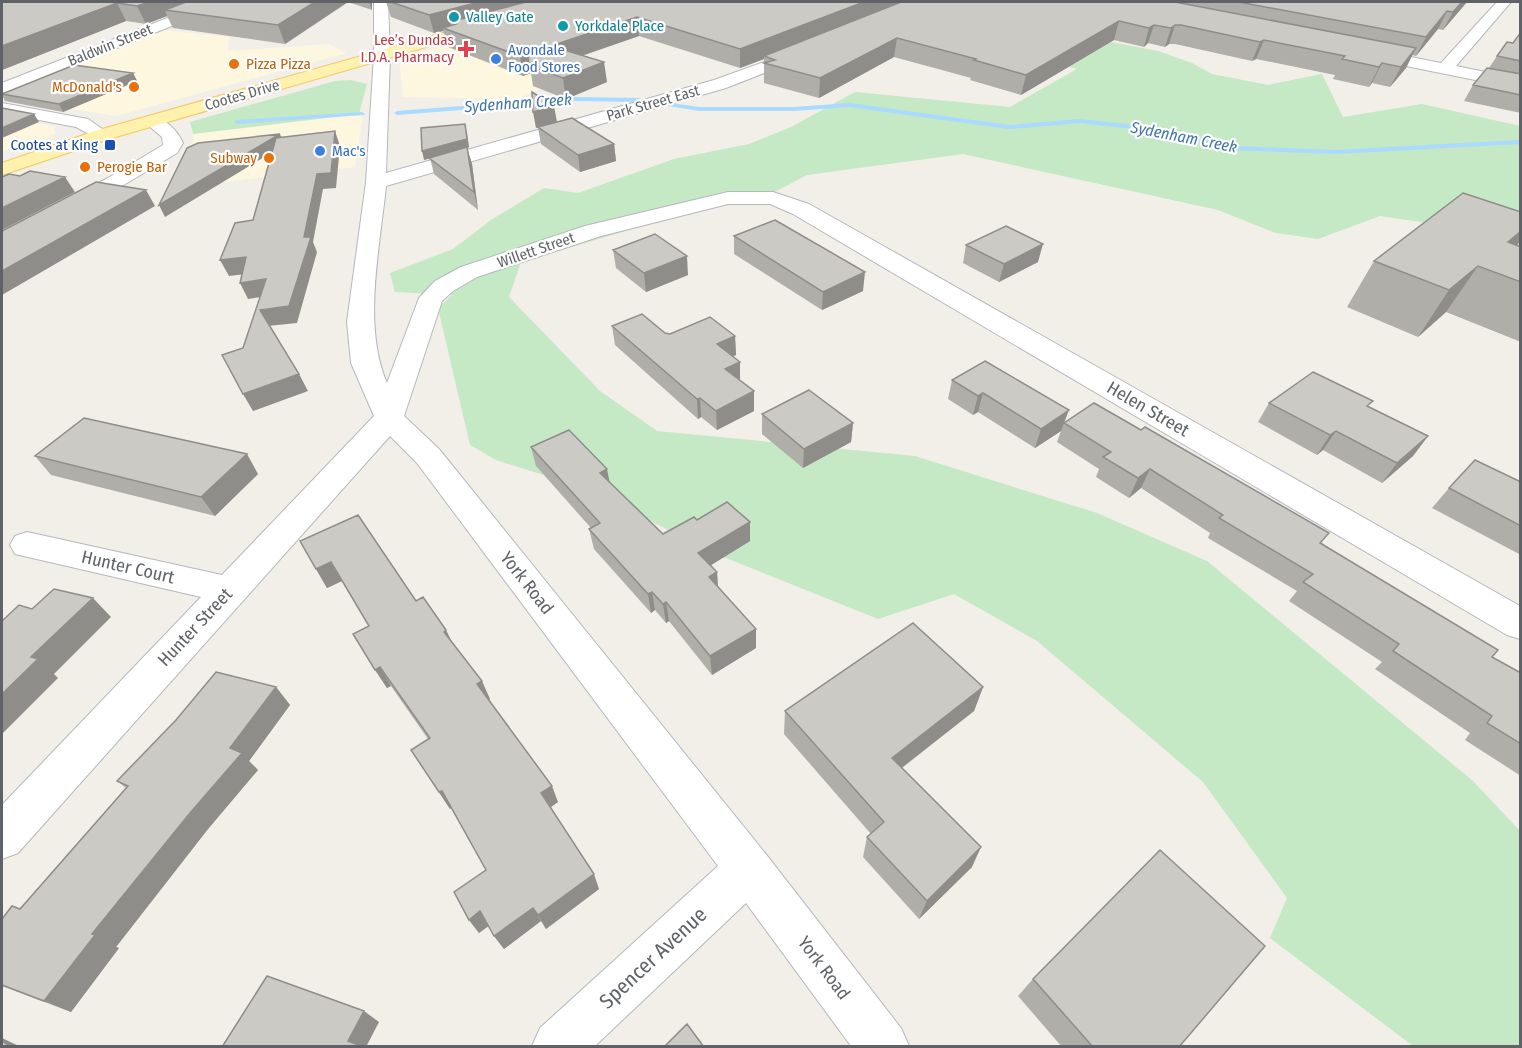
<svg xmlns="http://www.w3.org/2000/svg" width="1522" height="1048" viewBox="0 0 1522 1048" font-family="'Fira Sans Condensed',sans-serif">
<rect width="100%" height="100%" fill="#f1efe8"/>
<path fill="#fef7e0" d="M163 30 229 37 228 51 328 44 347 53 116 116 2 98Z
M496 30 596 66 517 99 403 97 399 59Z
M363 114 355 167 223 182 181 178 186 152 194 141 190 122Z
M2 116 57 127 53 128 56 133 39 142 2 152Z"/>
<path fill="#c5e8c5" d="M1032 27 1158 51 1192 63 1212 74 1268 85 1322 74 1343 117 1422 104 1520 126V246L1421 222 1380 216 1318 239 1276 233 1218 210 963 154 807 175 765 197 723 202 521 262 509 297 600 391 657 431 915 456 1097 513 1207 561 1473 781 1520 831V1046H1413L1270 938 1287 898 1203 782 1037 641 954 594 878 619 706 550 594 491 496 460 470 445 438 308 452 295 395 292 390 273 453 249 491 220 544 188 578 193 674 159 749 144 791 127 855 92 1010 107 1077 69 995 47Z
M351 80 367 84 359 114 193 134 190 122 335 81Z"/>
<g fill="none" stroke-linecap="round" stroke-linejoin="round">
<path fill="#aadaff" fill-rule="evenodd" d="M576 97 639 98 642 100 639 102 576 101 397 115 394 113 397 111Z
M670 103 699 107H794L849 103 1009 125 1079 119 1152 127 1230 146 1336 150 1520 140V144L1336 154 1230 150 1152 131 1079 123 1009 129 849 107 794 111H699L668 106 667 105Z
M362 112 365 114 364 115 237 124 234 122 237 120Z"/>
<g stroke="#b5b8bc" stroke-width="2">
<path id="minor" d="M208 2H226L224 5 2 94V83Z
M374 2H388L390 55 386 173 714 80 800 49 805 47 813 52 810 55 726 88 386 186C380 247 362 326 387 383L419 298 435 281 461 267 585 226 728 192H773L809 204 1520 606V639L1507 635 793 214 770 204H728L601 236 477 277 453 291 442 301 404 416 439 449 765 853 901 1028 909 1046H851L746 903 595 1046H532L540 1028 718 866 417 463 390 436 18 853 2 859V805L201 597 15 554 10 545 15 536 27 532 222 575 374 416 351 363 347 322 366 182 374 55Z
M1497 2H1511L1456 66 1520 79V89L1366 58 1358 53 1366 48 1441 63Z
M2 103 88 119 111 135 109 139 102 141 76 127 2 113Z
M152 116C166 119 177 130 183 143L177 153 122 186 10 246 2 248V232L108 178 163 145 162 137 143 121 146 117Z"/>
</g>
<g stroke="#f2c960" stroke-width="2">
<path id="major" d="M553 2H573L571 5 109 139 2 175V163L95 131Z"/>
</g>
<use href="#minor" fill="#fff" fill-rule="evenodd"/>
<use href="#major" fill="#fff2af" fill-rule="evenodd"/>
</g>
<path fill="#afaea9" d="M2 2H372V10L348 2 285 44 173 28 167 16 146 24 126 21 2 70Z
M386 2H1467L1443 30 1438 29 1416 56 1412 55 1406 68 1390 87 1372 83 1369 87 1333 79 1335 75 1256 59 1252 61 1175 44H1169L1165 47 1148 43 1144 47 1114 40 1021 95 970 80 971 78 894 57 819 98 764 83V59L740 68 639 36 582 56 607 82 566 99 533 86 531 73 523 76 448 47 443 31 434 33 391 17Z
M1521 32V113L1464 101 1473 85 1489 68 1497 56 1513 43Z
M133 73 137 81 63 112 5 101 2 95V93Z
M557 122 614 144 616 161 580 172 541 144 538 128H536Z
M467 132 469 147 467 148 472 164 478 210 434 174 430 158 424 160Z
M1521 212V240L1517 245 1521 247V342L1446 312 1418 337 1347 307 1374 261Z
M734 236 863 291 822 310 734 254Z
M966 245 1038 262 999 282 963 263Z
M613 250 688 275 646 292 616 268Z
M612 326 670 334 735 336 736 355 733 356 740 381 754 411 717 430 701 417 698 419 615 345Z
M952 380 1065 422 1322 543 1492 657 1521 673V776L1465 740 1470 733 1375 669 1382 662 1289 601 1297 591 1208 538 1210 533 1141 488 1129 498 1096 477 1099 469 1057 442 1061 431 1035 448 978 412 973 415 948 399Z
M1269 403 1369 407 1428 436 1413 456 1382 483 1323 450 1317 455 1258 422Z
M762 414 853 423 851 442 803 468 762 434Z
M531 447 609 482 663 534 697 520 750 541 711 565 717 572 718 586 756 629V648L712 675 669 621 666 623 655 610 651 613 594 549 589 529 591 528 536 466Z
M35 456 258 474 215 516 51 475Z
M1521 482V555L1432 508 1449 488Z
M316 569 416 601 446 630 452 642 490 699 489 700 558 802 551 807 599 889 546 929 541 921 504 949 494 936 488 926 479 933 469 920 486 870 451 808 450 809 411 750 428 739 391 686 387 688 353 634 369 626 342 581 327 588Z
M276 687 290 705 249 761 258 770 208 829 116 947 119 948 71 1012 2 986V919L20 909 126 788 117 781Z
M983 687 974 711 902 768 972 867 919 919 863 857 867 837 871 834 784 734 785 711Z
M1033 979 1179 1047H1062L1018 996Z"/>
<path fill="#8f8d8a" d="M149 2H204L165 10 167 16 146 24 137 6Z
M315 2H348L285 44 278 25Z
M369 2H372V10Z
M479 2H546L456 24 450 22 452 28H443V31L434 33 429 15Z
M864 2H907L764 56V59L740 68V49Z
M1462 2H1467L1443 30 1453 12Z
M117 3 126 21 2 70V46Z
M1447 11 1438 29 1416 56 1426 37Z
M637 17 639 36 554 65 551 46Z
M1119 21 1114 40 1021 95 1026 75Z
M1154 25 1148 43 1144 47 1149 28Z
M1175 25 1169 44 1165 47 1171 28Z
M897 38 894 57 819 98 820 78Z
M1264 40 1256 59 1252 61 1260 42Z
M1416 48 1406 68 1390 87 1401 67Z
M528 53 531 73 523 76 520 56Z
M604 62 607 82 566 99 563 78Z
M1382 63 1372 83 1369 87 1379 67Z
M133 73 137 81 63 112 59 104Z
M554 106 557 122 536 128 533 112Z
M34 114 39 122 2 138V128Z
M465 124 469 147 467 148 472 164 478 210 474 192 467 148 424 160 422 151Z
M335 131 340 146 336 188 323 189 313 242 317 252 297 323 268 326 260 310 304 237 317 174Z
M280 134 284 145 165 217 159 205Z
M614 144 616 161 580 172 578 155Z
M65 177 75 192 2 230V208Z
M146 190 155 206 2 295V271Z
M1521 231V240L1505 262 1508 242Z
M1043 244 1038 262 999 282 1004 264Z
M687 256 688 275 646 292 644 273Z
M246 257 254 273 229 276 220 260Z
M1478 266 1446 312 1418 337 1449 290Z
M865 272 863 291 822 310 823 292Z
M266 279 274 295 248 299 240 283Z
M735 336 736 355 718 364 717 344Z
M740 362V381L725 369Z
M299 374 308 391 253 411 243 394Z
M754 391V411L717 430 716 411Z
M983 393 978 412 973 415 978 396Z
M700 398 701 417 698 419 697 399Z
M1069 410 1061 431 1035 448 1041 429Z
M853 423 851 442 803 468 804 449Z
M1336 431 1323 450 1317 455 1330 435Z
M1428 436 1413 456 1382 483 1397 463Z
M247 454 258 474 215 516 201 497Z
M607 469 611 489 600 473Z
M1150 469 1141 488 1129 498 1138 478Z
M750 522V541L700 572 698 553Z
M331 562 342 581 327 588 316 569Z
M717 572 718 591 709 577Z
M652 592 655 610 651 613 648 594Z
M93 598 111 617 54 674 58 678 2 734V694L31 657Z
M666 602 669 621 666 623 663 604Z
M756 629V648L712 675 710 656Z
M446 630 455 649 444 632Z
M380 667 391 686 387 688 375 670Z
M482 681 490 699 486 702 477 684Z
M276 687 290 705 249 761 258 770 208 829 116 947 119 948 71 1012 44 1001 92 934 230 748Z
M983 687 974 711 886 780 892 758Z
M552 786 558 802 548 809 541 793Z
M442 791 452 807 450 809 439 792Z
M981 847 972 867 919 919 927 901Z
M594 874 599 889 546 929 538 915Z
M533 908 541 921 504 949 494 936Z
M480 911 490 925 479 933 469 920Z
M364 1011 379 1022 366 1047H357L348 1041Z
M2 1038 21 1047H5L2 1041Z"/>
<path fill="#cccac5" stroke="#8f8d8a" stroke-width="1.5" d="M2 2H149L137 6 117 3 2 46Z
M186 2H315L278 25 165 10Z
M391 2H479L429 15Z
M526 2H864L740 49 637 17 551 46 604 62 563 78 529 66 528 53 520 56 443 28 456 24 450 22Z
M901 2H1175L1416 48 1401 67 1382 63 1379 67 1342 59 1345 56 1264 40 1260 42 1181 25H1175L1171 28 1154 25 1149 28 1119 21 1026 75 974 60 976 59 897 38 820 78 764 63 775 60 764 56Z
M1239 2H1462L1453 12 1447 11 1426 37Z
M1521 32V61L1497 56 1507 42 1513 43Z
M74 65 133 73 59 104 2 94Z
M1487 68 1521 74V95L1473 85Z
M532 92 554 106 533 112Z
M2 108 34 114 2 128Z
M572 118 614 144 578 155 538 127Z
M465 124 467 139 422 151 421 128Z
M335 131 331 173 317 174 304 237H311L289 306 260 310 299 374 243 394 222 355 243 348 266 279 240 283 246 257 220 260 235 223 253 220 276 138Z
M280 134 159 205 187 148 198 143Z
M467 147 474 192 429 158Z
M30 171 65 177 2 208V177L9 174 20 176Z
M96 182 146 190 2 271V231Z
M1463 193 1521 212V231L1508 242 1521 247V282L1478 266 1449 290 1374 261Z
M775 220 865 272 823 292 734 236Z
M1006 226 1043 244 1004 264 966 245Z
M655 234 687 256 644 273 613 250Z
M642 314 665 333 670 334 710 317 735 336 717 344 740 362 725 369 754 391 716 411 700 398 697 399 612 326Z
M985 361 1069 410 1041 429 983 393 978 396 952 380Z
M1313 372 1373 401 1367 406 1428 436 1397 463 1336 431 1330 435 1269 403Z
M809 390 853 423 804 449 762 414Z
M1094 403 1141 430 1145 427 1329 533 1320 543 1498 650 1492 657 1521 673V744L1487 723 1492 716 1393 651 1399 644 1303 582 1313 574 1219 518 1223 515 1150 469 1138 478 1103 457 1111 452 1064 423Z
M84 418 247 454 201 497 35 456Z
M569 430 607 469 600 473 663 534 694 517 697 520 727 502 750 522 698 553 717 572 709 577 756 629 710 656 666 602 663 604 652 592 648 594 589 529 600 523 531 447Z
M1475 460 1521 482V526L1449 488Z
M358 515 416 601 423 597 446 630 444 632 482 681 477 684 552 786 541 793 594 874 538 915 533 908 494 936 480 911 469 920 454 892 486 870 442 791 439 792 411 750 430 738 380 667 375 670 353 634 369 626 331 562 316 569 300 541Z
M54 589 93 598 31 657 38 659 2 694V621L19 605 32 609Z
M913 623 983 687 892 758 981 847 927 901 867 837 884 822 785 711Z
M216 672 276 687 230 748 242 753 190 813 92 934 95 935 44 1001 2 985V919L12 906 20 909 128 786 117 781 176 720Z
M1160 850 1265 946 1179 1047H1093L1033 979Z
M267 976 364 1011 348 1041 361 1046 360 1047H222Z
M687 1024 704 1047H664Z
M2 1041 7 1044 5 1047H2Z"/>
<g fill="#0f9aa8" stroke="#fff" stroke-width="2">
<circle cx="454" cy="17" r="6"/>
<circle cx="563" cy="26" r="6"/>
</g>
<path fill="#e0444e" stroke="#fff" stroke-width="2" d="M463 40h6v6h6v6h-6v6h-6v-6h-6v-6h6z"/>
<g fill="#3f7fe0" stroke="#fff" stroke-width="2">
<circle cx="496" cy="59" r="6"/>
<circle cx="320" cy="151" r="6"/>
</g>
<g fill="#e8710a" stroke="#fff" stroke-width="2">
<circle cx="234" cy="64" r="6"/>
<circle cx="134" cy="87" r="6"/>
<circle cx="269" cy="158" r="6"/>
<circle cx="85" cy="167" r="6"/>
</g>
<rect fill="#1a4fb4" stroke="#fff" stroke-width="2" x="104" y="139" width="12" height="12" rx="3"/>
<g text-anchor="middle" dominant-baseline="central" stroke-width="4.5" stroke-linejoin="round" paint-order="stroke">
<g font-size="15" fill="#0d838f" stroke="#fff" text-anchor="start">
<text x="466" y="17">Valley Gate</text>
<text x="575" y="26">Yorkdale Place</text>
</g>
<g font-size="15" fill="#be3a42" stroke="#fff" text-anchor="end">
<text x="454" y="40">Lee’s Dundas<tspan x="454" dy="17">I.D.A. Pharmacy</tspan></text>
</g>
<g font-size="15" fill="#5f6368" stroke="#fff">
<text transform="translate(110 45) rotate(-22)">Baldwin Street</text>
<text transform="translate(242 95) rotate(-16)">Cootes Drive</text>
<text transform="translate(653 103) rotate(-16)">Park Street East</text>
<text transform="translate(536 250) rotate(-19)">Willett Street</text>
</g>
<g font-size="15" fill="#366cbe" stroke="#fff" text-anchor="start">
<text x="508" y="50">Avondale<tspan x="508" dy="17">Food Stores</tspan></text>
<text x="332" y="151">Mac's</text>
</g>
<g font-size="15" fill="#c56008" stroke="#fff" text-anchor="start">
<text x="246" y="64">Pizza Pizza</text>
<text x="122" y="87" text-anchor="end">McDonald's</text>
<text x="257" y="158" text-anchor="end">Subway</text>
<text x="97" y="167">Perogie Bar</text>
</g>
<g font-size="15" fill="#164399" stroke="#fff" text-anchor="end">
<text x="98" y="145">Cootes at King</text>
</g>
<g font-size="16" font-style="italic" fill="#4174aa" stroke="#fff">
<text transform="translate(518 103) rotate(-4)">Sydenham Creek</text>
<text transform="translate(1184 137) rotate(11)">Sydenham Creek</text>
</g>
<g font-size="18" fill="#5f6368" stroke="#fff">
<text transform="translate(1148 409) rotate(30)">Helen Street</text>
<text transform="translate(128 567) rotate(13)">Hunter Court</text>
<text transform="translate(527 583) rotate(52)">York Road</text>
<text transform="translate(195 627) rotate(-47)">Hunter Street</text>
<text transform="translate(824 968) rotate(53)">York Road</text>
</g>
<g font-size="21" fill="#5f6368" stroke="#fff">
<text transform="translate(653 958) rotate(-43)">Spencer Avenue</text>
</g>
</g>
<rect width="1522" height="1048" fill="none" stroke="#5f6368" stroke-width="6"/>
</svg>
